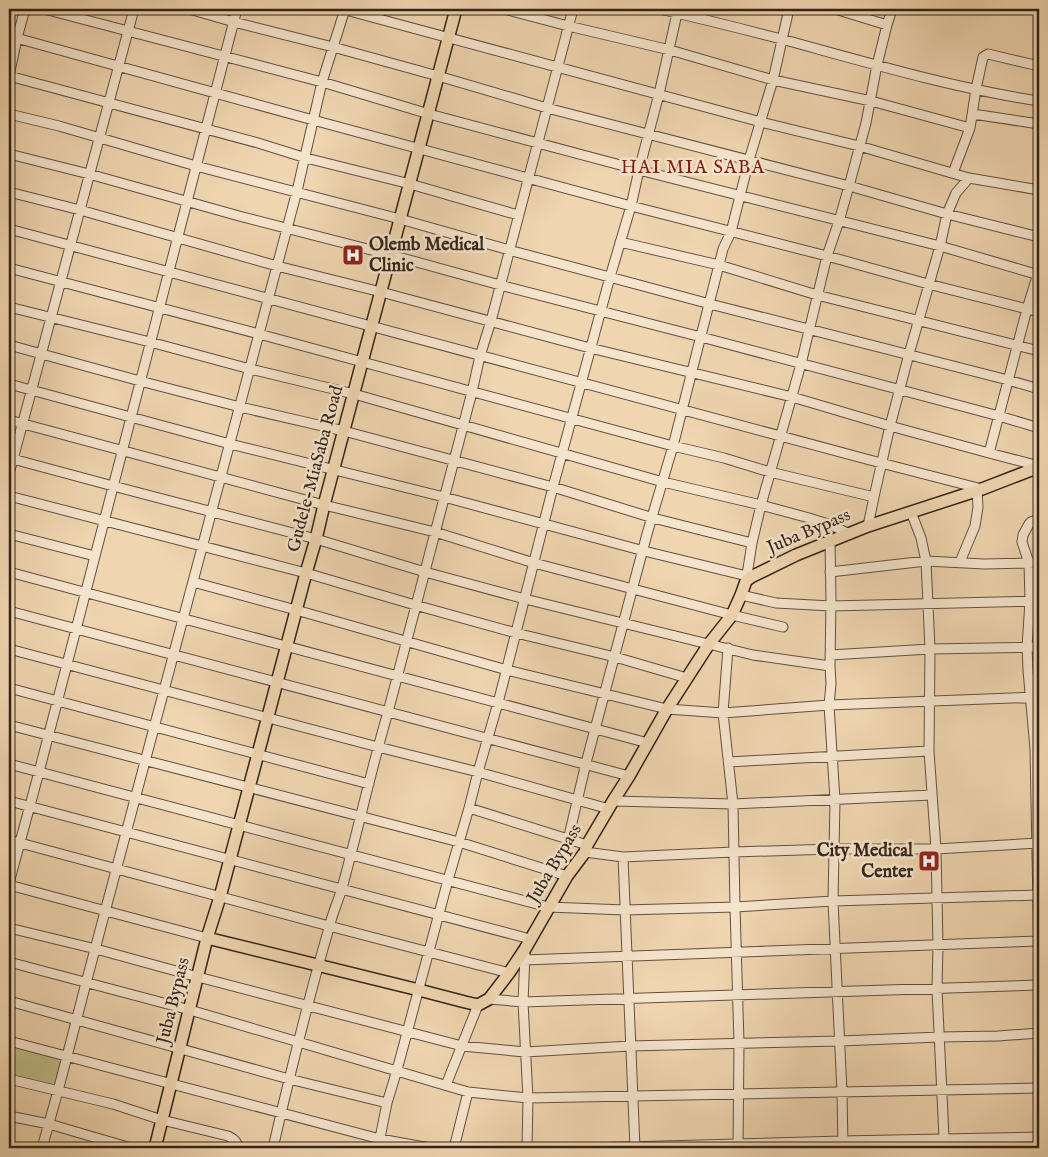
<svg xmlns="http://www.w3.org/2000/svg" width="1048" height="1157" viewBox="0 0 1048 1157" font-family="'IM FELL English',serif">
<rect width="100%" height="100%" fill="#efd5b0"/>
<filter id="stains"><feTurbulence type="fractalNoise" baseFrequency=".004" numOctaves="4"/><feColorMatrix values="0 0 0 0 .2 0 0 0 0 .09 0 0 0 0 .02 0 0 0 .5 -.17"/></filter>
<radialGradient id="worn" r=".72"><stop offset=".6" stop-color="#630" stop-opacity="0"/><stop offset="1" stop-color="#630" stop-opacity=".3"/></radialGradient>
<path fill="#bebc88" stroke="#787051" d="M9 1044 65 1059 57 1088 9 1075Z"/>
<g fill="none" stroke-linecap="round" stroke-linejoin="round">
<g stroke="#615040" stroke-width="11">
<path id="minor" d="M25 9 17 38 9 76 258 143 306 158 410 184 518 215
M44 9 322 82 429 114 639 170 940 246 1039 275
M189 9 234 22 333 47 438 76 547 108 849 186 947 214 1039 237
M342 9 761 122 859 146 969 178 1039 190
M504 9 568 26 670 50 773 80 871 101 970 128
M660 9C702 19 743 29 785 40 869 63 953 88 1039 101
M835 9 887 25
M9 36 313 120 631 206 827 256 928 284 1039 312
M9 114 59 126 196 166 400 219 509 250 710 304 1008 380 1039 389
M973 114 1039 124
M9 154 89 174 239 216 391 255 500 285 701 337 999 416 1039 428
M953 173 970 128 976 89 983 57 988 54 1039 66
M9 192 80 210 277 266 381 292 590 348 792 397 890 426 989 453 1039 466
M9 229 881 463 982 489
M620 242 719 265 817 295 1039 351
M9 268 259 334 673 446 724 458 770 472 874 497
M9 307 150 342 250 369 354 394 663 482 761 505 809 518 828 524 850 534
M9 345 140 381 240 407 344 431 553 487 653 518 752 543
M9 384 230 444 444 497 644 551 747 576
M9 420 324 505 435 532 534 563 732 615 783 627
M989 453 1027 309 1039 270
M9 458 113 486 316 539 425 572 525 599 753 655 830 666
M9 474 134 9
M9 496 306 573 415 605 516 633 615 657 687 678
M911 512 921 538 926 561 930 649 929 751 936 849 938 945 937 989 944 1138
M1039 519 1031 522 1029 524 1023 535 1022 542 1029 563 1030 601 1027 647 1028 670 1035 749 1039 958
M868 526 874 497 890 426 909 354 940 246 947 214 956 193 969 178
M9 534 95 556
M830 541 831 600 830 666 831 684 829 705 835 800 833 901 842 1092 843 1148
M960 562 975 526 978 507 977 490
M9 572 648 743
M830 572 926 561 984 564 1029 563 1039 562
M746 581 752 543 761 505 801 364 827 256 839 221 849 186 866 123 877 65 887 25 892 9
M193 582 296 610 507 670 667 709 723 713 829 705 1039 697
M741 595 776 603 831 606 1039 601
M9 611 629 776
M728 648 723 713 733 804 735 907 739 1043 738 1148
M9 649 378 747 478 772 609 809
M830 655 930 649 1039 647
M9 688 369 784
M9 725 459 842 567 876
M729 762 929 751
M9 764 548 907 625 910 735 907 833 901 1039 895
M9 801 530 939
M613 801 733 804 932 795
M469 808 587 845
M9 840 329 926 509 973
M568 840 586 763 647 534 673 446 723 249 731 232 749 160 773 80 789 9
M585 852 623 857 734 852 833 849H936L1039 843
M623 857 635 1148
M9 883 39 772 237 9
M9 885 207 938
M9 928 96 949 198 977 462 1046 525 1052 630 1046 840 1041 940 1037 998 1036 1039 1033
M525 954 523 1002 528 1098 527 1148
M524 960 1039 941
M9 962 190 1010 468 1092 528 1098 1039 1088
M489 999 523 1002 1039 985
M9 1001 289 1079 387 1103
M9 1041 380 1139 430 1148
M9 1079 113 1104 162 1120 228 1136C234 1139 237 1141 238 1148
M446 1085 478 1005
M9 1116 49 1124 131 1148
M42 1148 58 1091 86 983 297 191 322 82 345 9
M273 1148C290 1074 308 1000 329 928 332 914 338 902 342 888 358 830 371 770 388 712L472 392 480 356 491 321 573 9
M378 1148 387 1103 397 1070 448 880 469 808 478 772 498 703 553 487 610 277 631 206 639 170 659 94 678 9
M454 1148 468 1092
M589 1148 842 1141 1039 1137"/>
</g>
<g stroke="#32241a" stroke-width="14">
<path id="major" d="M207 938 419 990 465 1002 478 1005 489 999 509 973 525 949 567 876 585 852 587 845 613 801 629 776 667 709 709 644 732 615 741 595 746 581 751 577 796 555 868 526 982 489 1039 467
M155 1148 207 938 220 897 306 573 316 539 324 505 456 9"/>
</g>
<use href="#minor" stroke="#f5e4cc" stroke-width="9"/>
<use href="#major" stroke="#efd5b0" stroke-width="11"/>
</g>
<defs>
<g id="hospital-square" transform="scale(1.125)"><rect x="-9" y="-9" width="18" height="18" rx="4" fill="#8f2418" stroke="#f5e4cc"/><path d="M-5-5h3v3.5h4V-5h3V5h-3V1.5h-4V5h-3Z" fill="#fff"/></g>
</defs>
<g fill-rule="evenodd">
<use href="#hospital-square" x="353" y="255"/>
<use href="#hospital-square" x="929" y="861"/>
</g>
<g text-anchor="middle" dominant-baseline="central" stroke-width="5" stroke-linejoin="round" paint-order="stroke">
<g font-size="18" font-weight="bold" fill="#32241a" stroke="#f5e4cc" text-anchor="start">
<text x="369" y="245">Olemb Medical<tspan x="369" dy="21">Clinic</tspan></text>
<text x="913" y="851" text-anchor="end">City Medical<tspan x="913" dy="21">Center</tspan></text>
</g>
<g font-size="18" fill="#32241a" stroke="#f5e4cc">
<text transform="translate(316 469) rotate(-75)">Gudele-MiaSaba Road</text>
<text transform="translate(809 532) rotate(-23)">Juba Bypass</text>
<text transform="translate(555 864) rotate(-59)">Juba Bypass</text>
<text transform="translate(174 1001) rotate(-76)">Juba Bypass</text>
</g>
<g font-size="19" letter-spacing="1" fill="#7a1f14" stroke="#f5e4cc">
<text x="693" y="168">HAI MIA SABA</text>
</g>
</g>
<rect width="1048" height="1157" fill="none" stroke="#efd5b0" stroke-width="30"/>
<rect x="10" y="10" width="1028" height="1137" fill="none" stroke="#32241a" stroke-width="2.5"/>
<rect x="15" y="15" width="1018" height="1127" fill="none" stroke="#32241a"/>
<rect width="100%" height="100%" filter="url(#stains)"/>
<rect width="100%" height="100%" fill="url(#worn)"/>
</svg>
